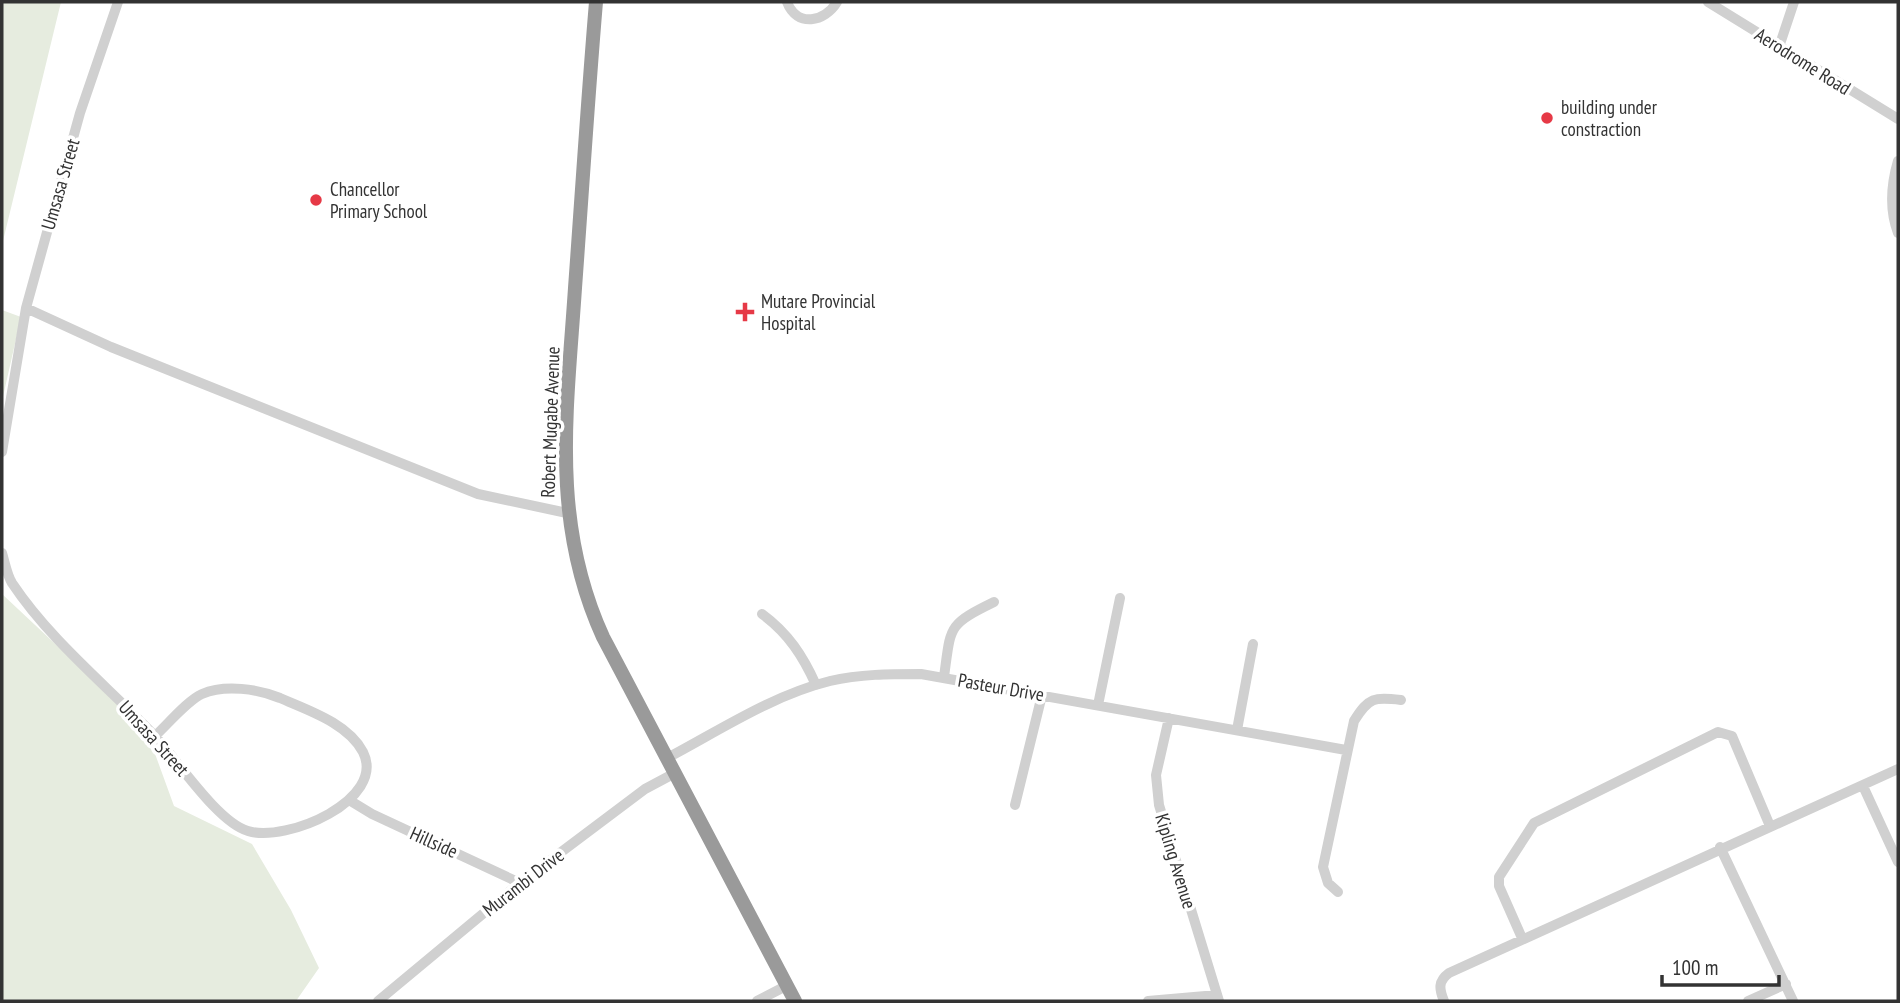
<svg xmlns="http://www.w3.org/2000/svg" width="1900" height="1003" viewBox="0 0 1900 1003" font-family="'PT Sans Narrow',sans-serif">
<rect width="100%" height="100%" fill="#fff"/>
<path fill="#e6ecdf" d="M2 2H61L2 245Z
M2 310 21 317 2 401Z
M2 594 146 729 174 806 252 844 291 910 319 968 296 1001H2Z"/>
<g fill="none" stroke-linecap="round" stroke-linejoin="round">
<path stroke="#d0d0d0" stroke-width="10" d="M787 2C797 28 825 22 837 2
M1708 2 1898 119
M1779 47 1794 2
M1898 161C1891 185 1889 209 1898 233
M26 308 111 347 478 494 567 513
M2 452 26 308 80 113 118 2
M2 553C5 563 7 575 12 583 50 640 105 684 153 734 176 758 217 822 248 831 286 843 387 800 363 752 348 723 307 710 280 698 258 689 225 684 202 694 188 700 167 725 155 736
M762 614C788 633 803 656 816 685
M944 677C951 626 947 625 994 602
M1098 705 1120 598
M1169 718 1156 775 1159 805 1219 1001
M1237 730 1253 644
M669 757C720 730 773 695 830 681 860 674 890 674 921 674L1346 750
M1863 786 1898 862
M349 800 372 814 520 883
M1015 805 1042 695
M1720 847 1793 1001
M1338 892 1328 883 1323 867 1354 721C1369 697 1374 697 1401 700
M1522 938 1499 886V877L1534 823 1718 732 1732 736 1770 826
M378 1001 520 883 645 789 675 773
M757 1001 786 986
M1148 1001 1217 995
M1444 1001C1439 989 1438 981 1449 973L1898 769
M1748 1001 1786 984"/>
<path stroke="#9a9a9a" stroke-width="14" d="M596 2C588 97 582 192 575 288 567 410 550 521 603 637L795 1001"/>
</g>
<g fill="#e63946" stroke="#fff" stroke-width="2.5">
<circle cx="1547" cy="118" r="7"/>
<circle cx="316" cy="200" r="7"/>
<path d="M741.5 301.5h7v7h7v7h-7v7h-7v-7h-7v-7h7z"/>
</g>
<g text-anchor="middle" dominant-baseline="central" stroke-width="7" stroke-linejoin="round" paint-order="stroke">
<g font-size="19" fill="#333" stroke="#fff">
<text transform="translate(1803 61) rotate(32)">Aerodrome Road</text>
<text transform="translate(60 184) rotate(-74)">Umsasa Street</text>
<text transform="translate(550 422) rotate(-88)">Robert Mugabe Avenue</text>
<text transform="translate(1001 687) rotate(10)">Pasteur Drive</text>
<text transform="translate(154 738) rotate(48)">Umsasa Street</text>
<text transform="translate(434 842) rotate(24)">Hillside</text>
<text transform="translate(1176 861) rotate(73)">Kipling Avenue</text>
<text transform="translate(523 882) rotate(-38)">Murambi Drive</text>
</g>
<g font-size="19" fill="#333" stroke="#fff" text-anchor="start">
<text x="1561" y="107">building under<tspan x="1561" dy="22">constraction</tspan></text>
<text x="330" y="189">Chancellor<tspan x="330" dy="22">Primary School</tspan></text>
<text x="761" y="301">Mutare Provincial<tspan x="761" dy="22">Hospital</tspan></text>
</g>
</g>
<rect width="1900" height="1003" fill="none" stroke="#333333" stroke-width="7"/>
<path d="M1662 975v10h117v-10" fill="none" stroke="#333333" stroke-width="3.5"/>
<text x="1672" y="975" font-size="21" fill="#333333" stroke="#ffffff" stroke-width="5" paint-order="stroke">100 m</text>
</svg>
